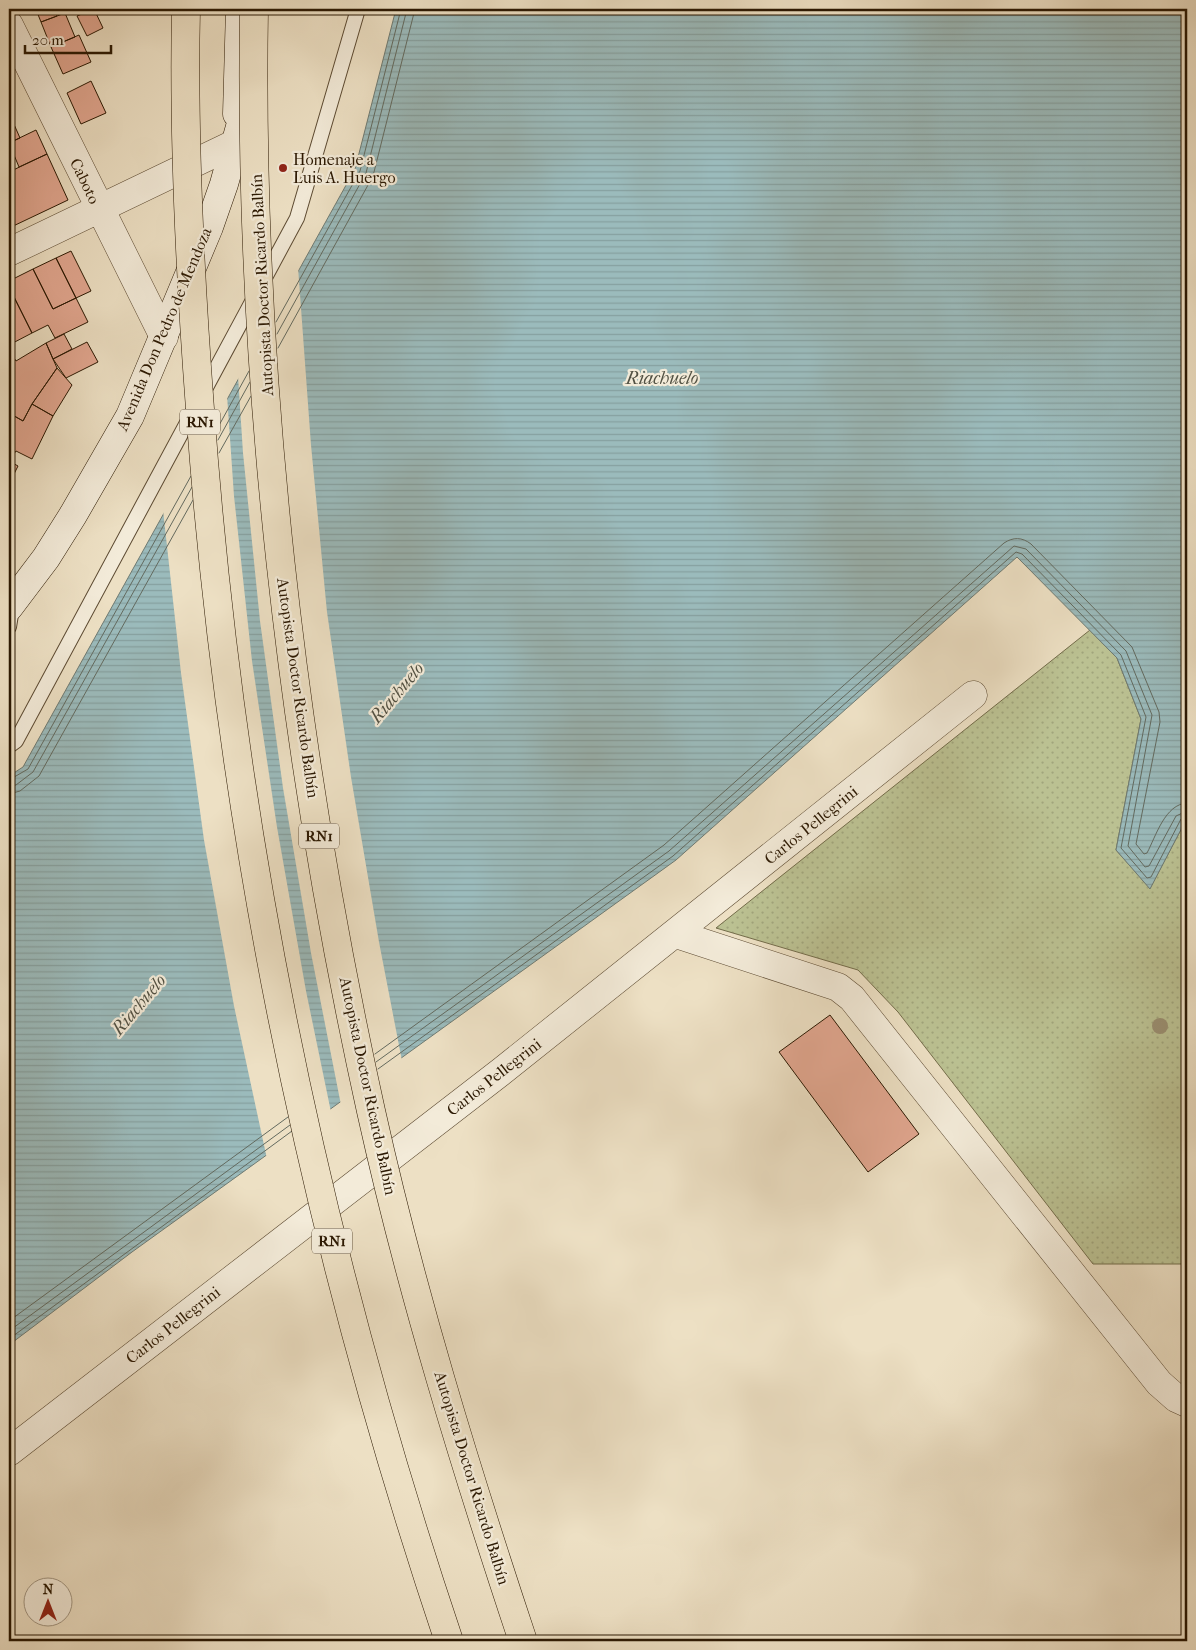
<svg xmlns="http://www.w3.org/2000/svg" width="1196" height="1650" viewBox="0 0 1196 1650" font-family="'IM FELL French Canon',serif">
<defs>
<pattern id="grass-dots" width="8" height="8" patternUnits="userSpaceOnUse" patternTransform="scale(1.25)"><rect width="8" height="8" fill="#bbc192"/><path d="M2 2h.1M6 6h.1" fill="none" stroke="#a1a57c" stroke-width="1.8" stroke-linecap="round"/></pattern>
<pattern id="water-rules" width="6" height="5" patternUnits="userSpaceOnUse" patternTransform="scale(1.25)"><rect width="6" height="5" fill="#9bbbbc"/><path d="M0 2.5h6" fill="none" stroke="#86a0a0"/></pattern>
</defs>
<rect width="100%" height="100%" fill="#ede0c4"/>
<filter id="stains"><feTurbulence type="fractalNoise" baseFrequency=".004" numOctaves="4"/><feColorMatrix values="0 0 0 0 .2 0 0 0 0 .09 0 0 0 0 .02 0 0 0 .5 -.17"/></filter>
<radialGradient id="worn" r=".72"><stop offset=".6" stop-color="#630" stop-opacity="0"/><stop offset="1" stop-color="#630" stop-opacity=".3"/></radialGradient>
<path fill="url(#grass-dots)" stroke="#736c4a" d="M1090 630 1117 658 1141 719 1116 850 1150 888 1187 818V1264H1093L898 1012 858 970 716 928Z"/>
<path fill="url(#water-rules)" stroke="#6e7a72" d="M396 9H1187V818L1150 889 1116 850 1141 719 1117 658 1017 557 676 860 132 1252 9 1345V776L23 767 355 169Z"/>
<path fill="#ede0c4" d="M298 267 311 445 327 612 351 777 379 942 402 1061 341 1105 311 953 283 788 260 621 243 453 238 376Z
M227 395 234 496 252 661 277 827 306 991 331 1112 267 1159 234 1006 204 840 181 673 163 510Z"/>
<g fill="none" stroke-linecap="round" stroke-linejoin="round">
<path stroke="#636a5f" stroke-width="1" d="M276 322 360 171 401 9
M277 334 366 173 407 9
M278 348 373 176 415 9
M217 429 249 371
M218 440 250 382
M219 453 251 396
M9 780 28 769 191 476
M9 786 16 785 33 772 192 487
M9 794 20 791 39 776 193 500
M375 1054 664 845 1004 543C1013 537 1022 537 1031 544L1132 647 1159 712 1160 722 1136 844 1144 854 1147 853C1156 836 1165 804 1187 803
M376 1062 669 851 1014 546 1026 549 1126 651 1152 715 1128 846 1145 867 1149 866 1176 816 1187 811
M378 1069 673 856 1016 552 1022 554 1121 655 1146 717 1121 848 1147 878 1151 877 1181 819 1187 817
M9 1321 288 1117
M9 1331 290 1125
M9 1339 292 1131"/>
</g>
<path fill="#e1a68f" stroke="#2b1802" d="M44 9H54L57 16 41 22 37 12Z
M94 9 103 28 87 36 77 16Z
M65 13 75 37 51 47 41 22Z
M79 35 91 62 63 74 51 47Z
M91 81 106 113 81 124 67 93Z
M9 113 20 138 9 143Z
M36 130 47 154 19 167 9 143Z
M47 154 68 200 9 228V172Z
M71 251 91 291 76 298 56 258Z
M56 258 76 298 53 309 33 269Z
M33 269 53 309 76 298 88 322 55 338 48 325 32 333 9 287V281Z
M9 287 32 333 9 345Z
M64 334 72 349 53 359 46 343Z
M87 342 98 362 66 378 53 359Z
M46 343 57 368 32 404 23 421 9 413V352L10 351 16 361Z
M57 368 72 385 53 416 32 404Z
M32 404 53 416 32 459 16 451 9 461V413L23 421Z
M9 461 18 466 9 484Z
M830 1015 919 1134 868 1172 779 1052Z"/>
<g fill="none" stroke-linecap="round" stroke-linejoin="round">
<g stroke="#5c4a32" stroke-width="16">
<path id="lane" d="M9 627 13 602
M9 746 16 741 297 218 358 9"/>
</g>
<g stroke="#5c4a32" stroke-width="29">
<path id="street" d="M9 25 164 337
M9 252 236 143
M676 934 838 987 852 998 1159 1383 1176 1398 1187 1403
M9 1452 502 1071 973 695"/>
</g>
<g stroke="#2b1802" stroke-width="29">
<path id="secondary" d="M237 114 240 9
M9 607 46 558 73 515 130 416 209 227 224 184 250 91"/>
</g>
<use href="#lane" stroke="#f3ebd9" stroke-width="14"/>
<use href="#street" stroke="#f3ebd9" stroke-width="28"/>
<use href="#secondary" stroke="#f3ebd9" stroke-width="28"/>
<g stroke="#2b1802" stroke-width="29" stroke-linecap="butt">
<path id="highway-bridge" d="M186 9C183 142 190 276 200 409 230 829 315 1243 449 1641
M254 9C248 375 292 754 371 1111 411 1291 465 1467 523 1641"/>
</g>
<use href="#highway-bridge" stroke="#ede0c4" stroke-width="28"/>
</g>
<circle fill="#9a8e71" cx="1160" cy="1026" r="8"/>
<circle fill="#8f2418" stroke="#f3ebd9" stroke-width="2" cx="283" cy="168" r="5"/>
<g text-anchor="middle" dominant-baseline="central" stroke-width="4.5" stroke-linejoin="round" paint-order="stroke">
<g fill="#f3ebd9" stroke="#675742" stroke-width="1">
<rect x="180" y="409.5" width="40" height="25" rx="4"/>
<rect x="299" y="823.5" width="40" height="25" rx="4"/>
<rect x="312" y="1228.5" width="40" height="25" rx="4"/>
</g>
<g font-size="15" font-weight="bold" fill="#2b1802">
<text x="200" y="422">RN1</text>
<text x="319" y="836">RN1</text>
<text x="332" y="1241">RN1</text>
</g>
<g font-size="16" fill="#2b1802" stroke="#f3ebd9" text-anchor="start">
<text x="293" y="159">Homenaje a<tspan x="293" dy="18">Luis A. Huergo</tspan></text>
</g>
<g font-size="16" fill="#2b1802" stroke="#f3ebd9">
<text transform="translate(85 181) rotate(64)">Caboto</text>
<text transform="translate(262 285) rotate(-93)">Autopista Doctor Ricardo Balbín</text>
<text transform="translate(164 329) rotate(-67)">Avenida Don Pedro de Mendoza</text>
<text transform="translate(298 688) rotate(82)">Autopista Doctor Ricardo Balbín</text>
<text transform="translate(811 825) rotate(-39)">Carlos Pellegrini</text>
<text transform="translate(494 1077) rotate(-38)">Carlos Pellegrini</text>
<text transform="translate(368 1086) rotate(78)">Autopista Doctor Ricardo Balbín</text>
<text transform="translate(173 1325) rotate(-38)">Carlos Pellegrini</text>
<text transform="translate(472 1478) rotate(73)">Autopista Doctor Ricardo Balbín</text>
</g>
<g font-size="18" font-style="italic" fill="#525143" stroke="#f3ebd9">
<text x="662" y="378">Riachuelo</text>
<text transform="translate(397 693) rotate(-50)">Riachuelo</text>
<text transform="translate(139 1005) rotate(-50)">Riachuelo</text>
</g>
</g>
<rect width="1196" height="1650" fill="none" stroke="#ede0c4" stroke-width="30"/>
<rect x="10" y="10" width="1176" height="1630" fill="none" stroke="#2b1802" stroke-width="2.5"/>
<rect x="15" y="15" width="1166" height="1620" fill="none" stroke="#2b1802"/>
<g transform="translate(48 1602)"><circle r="24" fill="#f3ebd9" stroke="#a39783"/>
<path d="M0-4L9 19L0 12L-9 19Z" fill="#8f2418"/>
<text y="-8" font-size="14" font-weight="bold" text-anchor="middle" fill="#2b1802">N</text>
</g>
<path d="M25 45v8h86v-8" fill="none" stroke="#2b1802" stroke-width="2.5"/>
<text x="32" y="45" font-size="15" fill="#2b1802" stroke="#f3ebd9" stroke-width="4" paint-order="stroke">20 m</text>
<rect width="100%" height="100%" filter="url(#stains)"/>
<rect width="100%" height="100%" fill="url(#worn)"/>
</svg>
